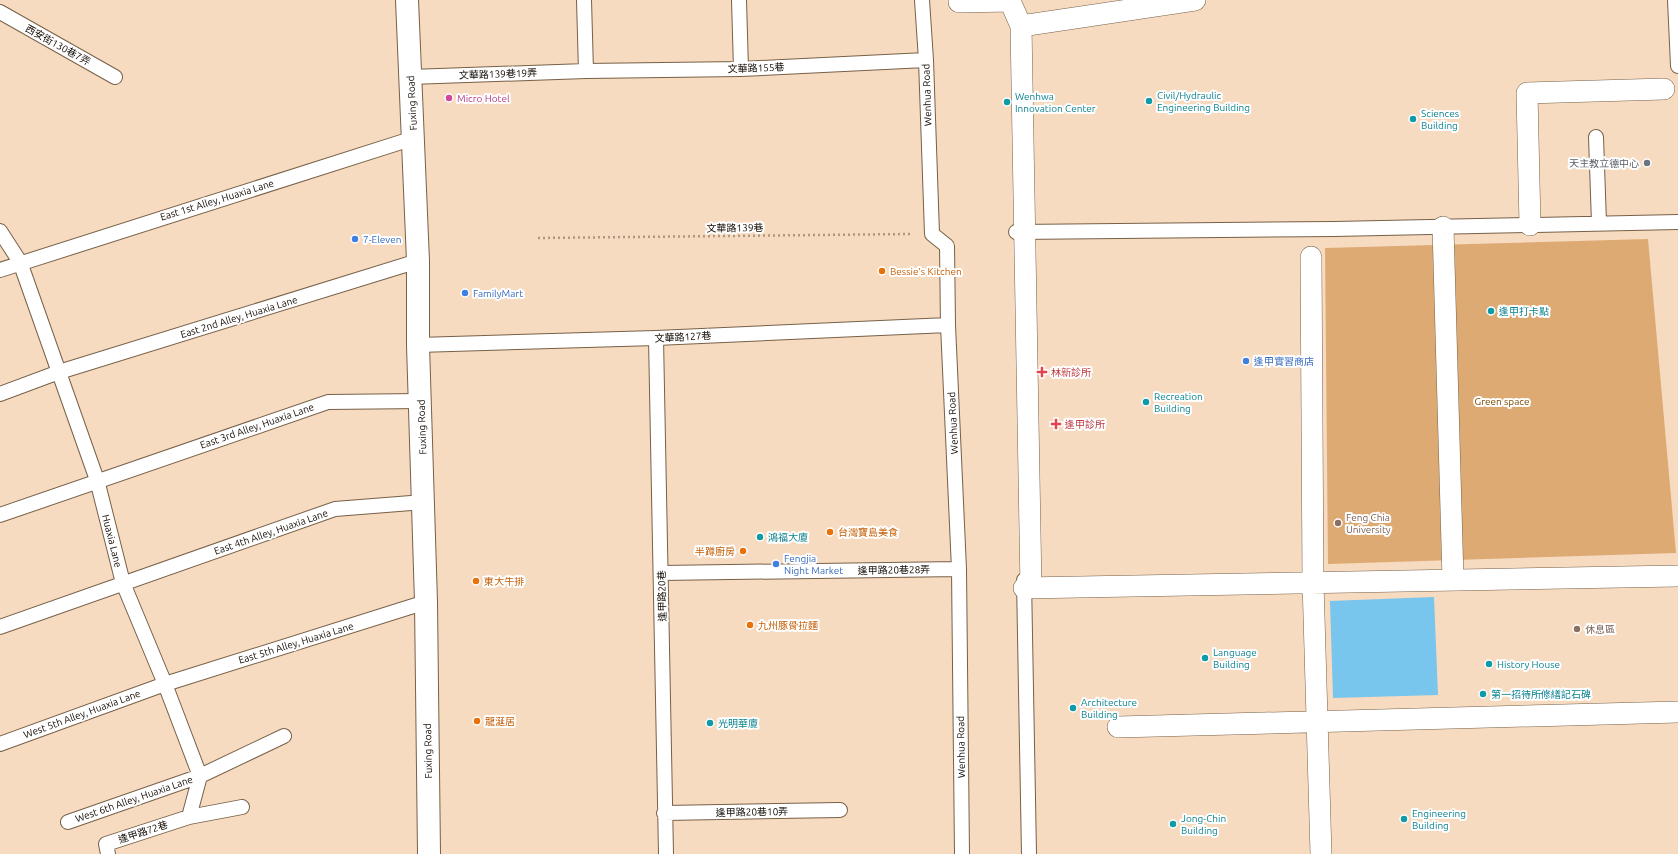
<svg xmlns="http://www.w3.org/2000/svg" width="1678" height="854" viewBox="0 0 1678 854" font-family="Ubuntu,'Noto Sans TC',sans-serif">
<rect width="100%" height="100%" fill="#f6dbc0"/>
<path fill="#deaa73" d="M1648 239 1676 553 1328 564 1325 248Z"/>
<path fill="#78c5ed" d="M1434 597 1438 695 1333 698 1330 601Z"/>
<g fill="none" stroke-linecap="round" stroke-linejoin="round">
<g stroke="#776048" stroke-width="16">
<path id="service" d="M584 0 586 71
M739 0 741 69
M922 0 926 60 932 234 947 246 948 325 959 569 962 854
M1675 0 1678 66
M0 12 115 77
M410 77 586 71 741 69 926 60
M1596 137 1599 223
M0 231 20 262 97 480 123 583 165 684 200 776 189 817
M1016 232 1334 229 1678 222
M0 270 414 138
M656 338 666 854
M418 345 656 338 948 325
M0 394 59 372 418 261
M0 515 328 402 421 401
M661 573 959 569
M1024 580 1029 854
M0 627 335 509 424 502
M0 744 165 684 426 602
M664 813 840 810
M68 822 200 776 284 736
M108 854 106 844 189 817 242 807"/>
</g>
<g stroke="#776048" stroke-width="22">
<path id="pedestrian" d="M959 2 1010 1 1021 26 1031 588
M1021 26 1195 0
M1530 225 1527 93 1664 89
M1443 227 1453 580
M1311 257 1313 582 1321 854
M1024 588 1678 576
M1118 727 1678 712"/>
</g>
<g stroke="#776048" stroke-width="24">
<path id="tertiary" d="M407 0 418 261V345L426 602 429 854"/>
</g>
<path stroke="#ac9883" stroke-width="2.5" stroke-dasharray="2 3" stroke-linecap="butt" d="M538 238 911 234"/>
<use href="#service" stroke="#fff" stroke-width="14"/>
<use href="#pedestrian" stroke="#fff" stroke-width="21"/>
<use href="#tertiary" stroke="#fff" stroke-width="22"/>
</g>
<circle fill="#d1479c" stroke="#fff" stroke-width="1.5" cx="449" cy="98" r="4"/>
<g fill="#0f9aa8" stroke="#fff" stroke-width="1.5">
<circle cx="1149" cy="101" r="4"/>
<circle cx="1007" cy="102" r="4"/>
<circle cx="1413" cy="119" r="4"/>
<circle cx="1491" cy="311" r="4"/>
<circle cx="1146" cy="402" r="4"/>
<circle cx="760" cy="537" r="4"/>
<circle cx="1205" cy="658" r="4"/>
<circle cx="1489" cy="664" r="4"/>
<circle cx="1483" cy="694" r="4"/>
<circle cx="1073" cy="708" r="4"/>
<circle cx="710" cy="723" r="4"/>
<circle cx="1404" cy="819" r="4"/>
<circle cx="1173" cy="824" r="4"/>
</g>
<circle fill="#6b7280" stroke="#fff" stroke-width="1.5" cx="1647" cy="163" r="4"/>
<g fill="#3f7fe0" stroke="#fff" stroke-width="1.5">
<circle cx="355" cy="239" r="4"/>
<circle cx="465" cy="293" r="4"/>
<circle cx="1246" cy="361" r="4"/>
<circle cx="776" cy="564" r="4"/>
</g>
<g fill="#e8710a" stroke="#fff" stroke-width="1.5">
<circle cx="882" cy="271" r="4"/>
<circle cx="830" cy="532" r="4"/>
<circle cx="743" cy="551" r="4"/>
<circle cx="476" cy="581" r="4"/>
<circle cx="750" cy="625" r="4"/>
<circle cx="477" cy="721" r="4"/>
</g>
<g fill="#e0444e" stroke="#fff" stroke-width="1.5">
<path d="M1040 366h4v4h4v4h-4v4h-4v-4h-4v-4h4z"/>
<path d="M1054 418h4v4h4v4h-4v4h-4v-4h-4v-4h4z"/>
</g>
<g fill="#8d6e63" stroke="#fff" stroke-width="1.5">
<circle cx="1338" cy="523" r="4"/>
<circle cx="1577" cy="629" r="4"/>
</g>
<g text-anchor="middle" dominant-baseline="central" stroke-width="4" stroke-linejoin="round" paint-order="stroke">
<g font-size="10" fill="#120a03" stroke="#fff">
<text transform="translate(58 45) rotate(29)">西安街130巷7弄</text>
<text transform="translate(756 68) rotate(-2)">文華路155巷</text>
<text transform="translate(498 74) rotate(-2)">文華路139巷19弄</text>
<text transform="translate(927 95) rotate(-92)">Wenhua Road</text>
<text transform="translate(412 103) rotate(-93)">Fuxing Road</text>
<text transform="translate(217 200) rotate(-17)">East 1st Alley, Huaxia Lane</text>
<text transform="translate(735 228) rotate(-1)">文華路139巷</text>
<text transform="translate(239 317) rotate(-17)">East 2nd Alley, Huaxia Lane</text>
<text transform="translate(683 337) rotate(-3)">文華路127巷</text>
<text transform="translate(953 423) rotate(-93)">Wenhua Road</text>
<text transform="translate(257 426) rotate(-19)">East 3rd Alley, Huaxia Lane</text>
<text transform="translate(422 427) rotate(-92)">Fuxing Road</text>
<text transform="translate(271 532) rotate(-19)">East 4th Alley, Huaxia Lane</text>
<text transform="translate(112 541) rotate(76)">Huaxia Lane</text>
<text transform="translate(894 570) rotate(-1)">逢甲路20巷28弄</text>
<text transform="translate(662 596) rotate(-91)">逢甲路20巷</text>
<text transform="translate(296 643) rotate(-17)">East 5th Alley, Huaxia Lane</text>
<text transform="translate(82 714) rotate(-20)">West 5th Alley, Huaxia Lane</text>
<text transform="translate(961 747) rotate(-91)">Wenhua Road</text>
<text transform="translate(428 751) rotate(-91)">Fuxing Road</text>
<text transform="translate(134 799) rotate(-19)">West 6th Alley, Huaxia Lane</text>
<text transform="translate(752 812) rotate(-1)">逢甲路20巷10弄</text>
<text transform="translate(143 832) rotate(-18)">逢甲路72巷</text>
</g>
<g font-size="10" fill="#0d838f" stroke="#fff" text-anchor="start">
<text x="1157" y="95">Civil/Hydraulic<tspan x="1157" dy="12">Engineering Building</tspan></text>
<text x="1015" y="96">Wenhwa<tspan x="1015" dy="12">Innovation Center</tspan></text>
<text x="1421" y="113">Sciences<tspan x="1421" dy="12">Building</tspan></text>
<text x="1499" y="311">逢甲打卡點</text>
<text x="1154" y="396">Recreation<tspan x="1154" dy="12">Building</tspan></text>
<text x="768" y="537">鴻福大廈</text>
<text x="1213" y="652">Language<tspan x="1213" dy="12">Building</tspan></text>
<text x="1497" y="664">History House</text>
<text x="1491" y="694">第一招待所修繕記石碑</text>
<text x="1081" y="702">Architecture<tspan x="1081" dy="12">Building</tspan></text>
<text x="718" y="723">光明華廈</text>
<text x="1412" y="813">Engineering<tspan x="1412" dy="12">Building</tspan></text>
<text x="1181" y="818">Jong-Chin<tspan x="1181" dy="12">Building</tspan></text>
</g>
<g font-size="10" fill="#b23c85" stroke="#fff" text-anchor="start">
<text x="457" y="98">Micro Hotel</text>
</g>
<g font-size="10" fill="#5b616d" stroke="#fff" text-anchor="end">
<text x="1639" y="163">天主教立德中心</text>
</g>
<g font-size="10" fill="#366cbe" stroke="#fff" text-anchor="start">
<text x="363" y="239">7-Eleven</text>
<text x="473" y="293">FamilyMart</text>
<text x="1254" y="361">逢甲實習商店</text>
<text x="784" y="558">Fengjia<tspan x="784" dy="12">Night Market</tspan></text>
</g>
<g font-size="10" fill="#c56008" stroke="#fff" text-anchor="start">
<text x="890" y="271">Bessie's Kitchen</text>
<text x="838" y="532">台灣寶島美食</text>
<text x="735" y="551" text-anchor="end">半蹲廚房</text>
<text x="484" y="581">東大牛排</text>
<text x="758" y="625">九州豚骨拉麵</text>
<text x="485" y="721">龍涎居</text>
</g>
<g font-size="10" fill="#be3a42" stroke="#fff" text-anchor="start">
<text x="1051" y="372">林新診所</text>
<text x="1065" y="424">逢甲診所</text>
</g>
<g font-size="10" fill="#7b4a00" stroke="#fff">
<text x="1502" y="401">Green space</text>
</g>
<g font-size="10" fill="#785e54" stroke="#fff" text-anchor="start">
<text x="1346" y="517">Feng Chia<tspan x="1346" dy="12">University</tspan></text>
<text x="1585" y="629">休息區</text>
</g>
</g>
</svg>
